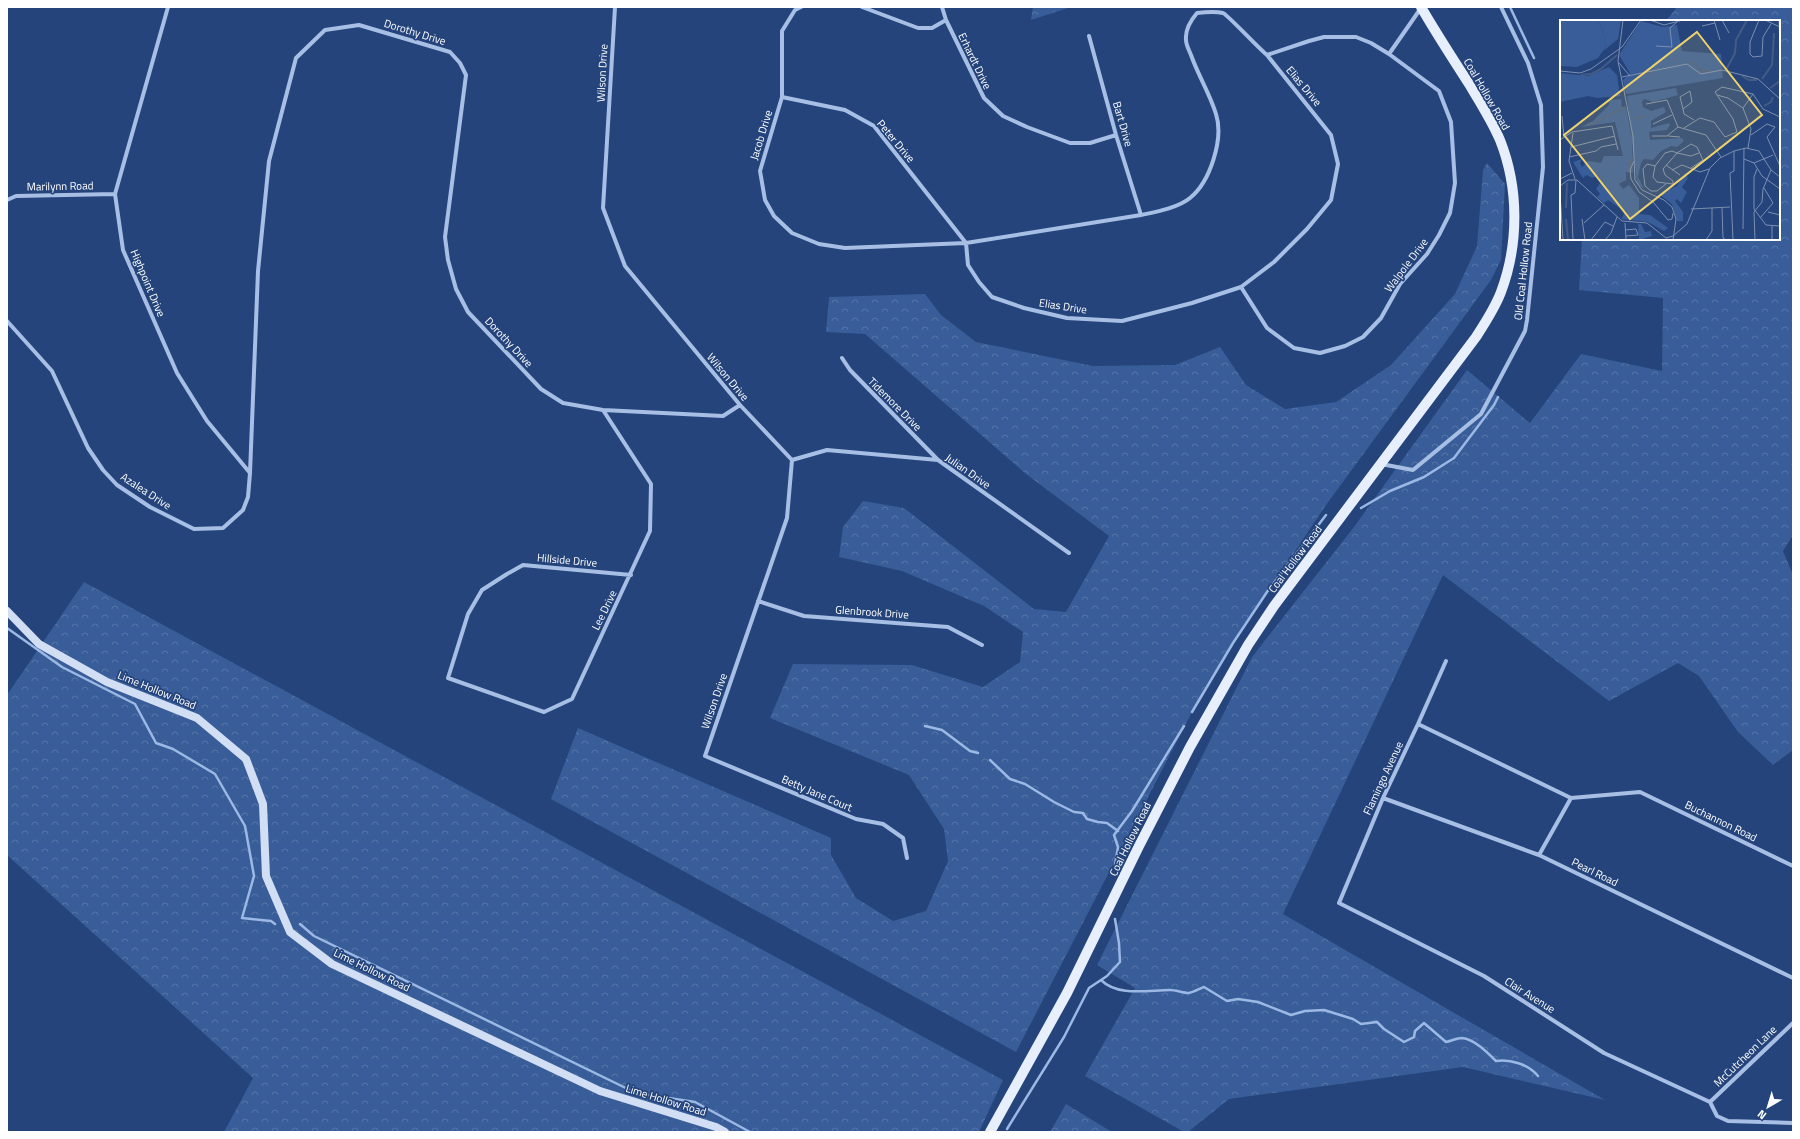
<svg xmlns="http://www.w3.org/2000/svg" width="1800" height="1139" viewBox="0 0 1800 1139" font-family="'Titillium Web',sans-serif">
<defs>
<pattern id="forest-crowns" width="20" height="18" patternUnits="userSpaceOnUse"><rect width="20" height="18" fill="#385d99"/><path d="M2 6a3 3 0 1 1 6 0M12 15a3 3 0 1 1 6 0" fill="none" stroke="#5675a8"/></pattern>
</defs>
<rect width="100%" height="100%" fill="#24447b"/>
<path fill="url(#forest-crowns)" d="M1033 7H1071L1031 20Z
M1677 7H1793V535L1783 551 1793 575V750L1773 765 1738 732 1699 676 1678 663 1609 701 1443 575 1283 914 1605 1100 1463 1067 1229 1099 1188 1132H1184L1085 1076 1135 988 1097 965 1252 657 1354 527 1467 370 1530 423 1581 354 1662 371 1663 298 1579 290 1582 239H1779V21H1666Z
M1487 163 1505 184 1501 260 1491 280 1326 505 1206 685 1016 1052 551 799 578 728 831 838V855L856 898 893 921 926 911 948 861 944 829 909 775 770 718 793 664 912 665 983 687 1020 662 1023 632 984 606 902 571 839 557 843 527 863 501 904 508 1034 609 1066 612 1109 536 1026 474 865 334 826 332 829 297 925 294 941 315 976 342 1093 366 1175 365 1220 347 1246 385 1285 409 1336 402 1391 365 1455 294 1477 246 1483 170Z
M84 582 1003 1080 979 1132H224L253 1078 7 855V695Z
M1066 1104 1112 1132H1050Z"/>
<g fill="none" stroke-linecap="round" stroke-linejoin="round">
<path stroke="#9cb9e5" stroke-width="2.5" d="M1510 7 1534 58
M1361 508 1390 491 1424 477 1454 458 1494 405 1498 397
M7 628 62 667 135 704 156 743 173 749 215 774 245 826 254 876 242 918 271 921 275 924
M1192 712 1233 643 1267 592 1326 515
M925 726 942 730 970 751 978 753
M990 760 1010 779 1025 784 1054 802 1074 812 1083 813 1087 819 1098 822 1107 823 1118 831
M1115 865 1118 847 1114 835 1132 811 1184 726
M300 924 314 936 636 1093 695 1102 750 1132
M1101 980C1118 997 1148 990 1170 990 1176 990 1183 993 1189 993 1194 992 1199 989 1204 987L1227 1001 1238 999 1258 1002 1291 1015 1305 1011 1324 1010 1353 1019 1361 1024 1377 1022 1384 1029 1404 1042 1414 1037 1415 1031 1424 1023 1446 1042C1451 1041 1457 1038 1462 1038 1474 1039 1487 1052 1496 1061 1510 1059 1528 1064 1538 1076
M1007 1129 1064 1037 1089 988 1107 976 1120 962 1119 943 1115 919"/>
<path stroke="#a8bfe5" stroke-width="4" d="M168 7 115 194 123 250 177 373 207 421 250 473
M615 7 603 208 625 266 740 405 792 460 787 518 705 756 856 819 883 824 903 838 907 858
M801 7 795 10 782 31V97L760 171 765 200 774 216 792 233 819 244 845 248 966 243 1141 215C1155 212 1178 208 1190 198 1210 182 1224 139 1216 114 1210 94 1198 75 1191 55 1189 50 1186 45 1186 40 1185 30 1191 20 1197 13 1205 12 1215 11 1223 13 1228 15 1258 48 1267 55L1331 135 1338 164 1331 200 1307 229 1274 262 1241 287 1192 303 1122 321 1067 318 1024 308 992 297 979 282 968 265 966 243
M862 7 918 28H932L946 20
M942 7 946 20 984 98 1003 116 1027 127 1070 143H1090L1116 135
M1089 36 1116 135 1141 215
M1389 54 1421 8
M782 97 845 110 874 126 966 243
M7 200 16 196 115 194
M1241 287 1267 328 1294 348 1320 353 1345 346 1363 337 1381 318 1400 284 1427 254 1439 235 1450 213 1455 183 1451 122 1439 91 1389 54 1371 43 1356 37H1324L1309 41 1267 55
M7 321 52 371 88 448 103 470 117 485 150 507 194 529 223 528 243 510 248 497 250 473 258 271 269 161 296 58 325 30 359 25 450 52 460 63 466 75 445 237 448 260 456 289 468 312 541 389 563 403 603 410 723 416 740 405
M842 358 850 370 938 460
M603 410 651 484 650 531 572 699 544 712 448 678 468 614 482 590 507 574 523 565 631 575
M792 460 827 450 938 460 1069 553
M1381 464 1413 470 1481 414 1525 331 1527 320 1543 167 1541 105 1528 63 1501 7
M758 601 804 616 948 627 982 645
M1446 661 1418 724 1383 798 1339 903 1484 976 1604 1053 1710 1102
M1418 724 1571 798
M1383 798 1539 855 1793 978
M1571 798 1640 792 1793 866
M1539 855 1571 798
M1710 1102 1793 1023
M1710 1102 1717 1116 1728 1121 1793 1123"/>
<path stroke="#d1def4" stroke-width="8" d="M7 611 39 644 107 682 197 718 246 759 263 804 266 876 290 932 332 964 600 1091 716 1127 725 1132"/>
<path stroke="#e8effc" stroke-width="10" d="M990 1132 1067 993 1139 846 1190 747 1248 645 1274 606 1476 337C1485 323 1495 308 1501 292 1519 244 1519 188 1500 140 1492 121 1480 102 1469 84 1453 59 1436 33 1421 7"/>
</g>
<g text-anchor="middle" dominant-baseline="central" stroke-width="3.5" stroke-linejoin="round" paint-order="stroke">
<g font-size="11" fill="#fff" stroke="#24447b">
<text transform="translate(415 32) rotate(17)">Dorothy Drive</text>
<text transform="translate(975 61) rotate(64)">Erhardt Drive</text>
<text transform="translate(602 73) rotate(-87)">Wilson Drive</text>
<text transform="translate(1304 86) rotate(50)">Elias Drive</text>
<text transform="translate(1487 94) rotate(60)">Coal Hollow Road</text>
<text transform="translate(1123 124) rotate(74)">Bart Drive</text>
<text transform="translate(761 135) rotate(-73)">Jacob Drive</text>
<text transform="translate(896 141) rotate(50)">Peter Drive</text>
<text transform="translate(60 186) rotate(-1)">Marilynn Road</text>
<text transform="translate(1406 265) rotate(-53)">Walpole Drive</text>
<text transform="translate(1523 271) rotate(-84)">Old Coal Hollow Road</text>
<text transform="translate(148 283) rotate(67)">Highpoint Drive</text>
<text transform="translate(1063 306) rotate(9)">Elias Drive</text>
<text transform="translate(509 342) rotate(47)">Dorothy Drive</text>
<text transform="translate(728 377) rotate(50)">Wilson Drive</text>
<text transform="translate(895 404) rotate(45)">Tidemore Drive</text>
<text transform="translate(968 471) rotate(35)">Julian Drive</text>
<text transform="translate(146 491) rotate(33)">Azalea Drive</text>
<text transform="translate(1295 559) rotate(-53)">Coal Hollow Road</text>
<text transform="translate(567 560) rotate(5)">Hillside Drive</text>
<text transform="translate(604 610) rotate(-64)">Lee Drive</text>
<text transform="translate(872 612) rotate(4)">Glenbrook Drive</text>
<text transform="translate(157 690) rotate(22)">Lime Hollow Road</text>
<text transform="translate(714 701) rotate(-71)">Wilson Drive</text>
<text transform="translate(1383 778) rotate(-65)">Flamingo Avenue</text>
<text transform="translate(817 793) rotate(23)">Betty Jane Court</text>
<text transform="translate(1721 821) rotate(26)">Buchannon Road</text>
<text transform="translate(1130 839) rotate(-64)">Coal Hollow Road</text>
<text transform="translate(1595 872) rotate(26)">Pearl Road</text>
<text transform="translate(372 970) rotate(26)">Lime Hollow Road</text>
<text transform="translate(1530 995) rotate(32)">Clair Avenue</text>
<text transform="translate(1745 1056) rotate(-44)">McCutcheon Lane</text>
<text transform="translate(666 1100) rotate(17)">Lime Hollow Road</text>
</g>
</g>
<g transform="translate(1560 20)">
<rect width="220" height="220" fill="#24447b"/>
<path d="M0 0H36L41 5 46 26 38 38 17 47 0 46Z" fill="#385d99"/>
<path d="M36 0H61L58 19 42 32 46 26 41 5ZM81 1 103 7 117 5 122 31 161 34 163 58 66 74 63 60 70 53 59 35ZM49 47 57 55 60 76 37 78 28 76 0 82V53L28 56ZM116 68 118 75 93 82 84 79 82 82 83 87 91 91 104 87 106 92 91 101V108L109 103 110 105 107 110 89 112 90 120 122 118 124 121 117 127 111 126 101 131 93 140 84 139 81 143 78 157 84 169 77 163 67 76ZM61 79 62 88 66 87 72 119 73 153 66 152V160L59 164 63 169 69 165 79 178V194L90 195 108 208 104 211 88 202 61 199 65 192 48 180 44 183 37 177 40 174 36 169 40 163 39 157 36 156 33 158 26 155 23 158 13 142 22 139 20 143 22 147 28 141 41 143 44 136H63L55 102 21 107 33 101 49 85 50 80ZM125 153 128 158 122 167 127 172 121 183 117 179 115 181 123 192V201H117L112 184 99 174 117 166Z" fill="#385d99"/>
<path d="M78 204H81L85 212 91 211 92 216 79 220Z" fill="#385d99"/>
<path fill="none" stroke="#445c84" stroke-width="2" d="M129 43 132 42 142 51H151M166 50 175 33 176 20 187 0M21 55 31 54 41 49 57 35M75 56 91 52M182 56 189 60H197M202 59 212 45 214 13M210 68 220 61M204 86 211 82 213 77M73 99 86 96M27 105 39 102V100L65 87M69 150 72 138M6 188 7 163M6 199 8 220"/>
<path fill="none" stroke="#7c8fb0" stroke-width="1" d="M63 0 58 41 73 116 75 160 82 170 104 180 112 187 116 199 113 220M90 0 104 5 123 0M154 0 160 20M162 0 169 13M199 0 190 22V34L193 37 202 36 203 17 211 4M205 0 220 7M219 0 220 24M142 6 155 3M96 26 112 27 110 8 117 2M59 43 70 56M0 51 20 53 31 49 62 27 81 0M62 57 127 44 141 54 162 50 198 59 220 79M157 75 168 78 183 88 191 109 188 128M86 84 107 80 118 107 146 115 161 137M183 88 193 74M123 89 132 82 130 71 120 77 123 89 124 94 134 100M2 96 4 117M93 104 112 95M124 108 140 98 154 102 165 117 177 112 173 99 155 72 162 67 193 74 203 89 220 97M13 113 9 141 15 159M191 115 207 104 215 107 207 117 220 146M92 116H107L118 107M108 116 120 117M0 120 12 112 52 106 58 130M11 127 55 116M41 127 56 124M9 137 36 131 41 127M184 139 194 143 202 156 220 169M74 141 70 150 71 159 79 172 93 182 108 200 112 199 113 193M194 143 213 135M106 145 120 155M95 146 87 144 83 149 85 166 91 171H97L106 164M131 148 143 140 137 127 131 124 117 133 103 149 105 155 113 161V164L97 162 93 157 95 146 105 133 112 131 117 133 131 136 139 133M197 149 194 157V189L206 205 220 206M112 150 122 145 140 152 149 149M0 159 12 153M0 166 8 160H17L62 201 87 203 106 218 113 216 127 204 150 148 160 138 174 131 186 128 199 131 211 150 220 157M0 173 3 220M162 188 163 218 166 220M131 189 170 187M208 192 220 195M200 198 213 183 204 168M22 199 25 220M24 203 44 185M65 203 66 220M212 206V220M183 209 184 128M65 210 76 209 78 215 66 216M13 220 11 175 15 173 16 160M31 220 45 202 53 206M45 220 51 213 57 197M146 220 152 211V188M173 220 170 153 174 151V131M195 220 194 192 202 182 203 169 211 150"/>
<path fill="#eed26c" fill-opacity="0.15" stroke="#eed26c" stroke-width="2" d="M137 12 202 95 70 199 4 115Z"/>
<rect width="220" height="220" fill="none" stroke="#fff" stroke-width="2"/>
</g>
<rect width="1800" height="1139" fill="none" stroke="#ffffff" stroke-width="16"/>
<g transform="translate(1768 1107) rotate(218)" stroke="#24447b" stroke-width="3" paint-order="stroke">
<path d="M0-3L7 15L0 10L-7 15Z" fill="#ffffff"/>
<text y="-6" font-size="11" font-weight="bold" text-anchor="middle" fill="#ffffff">N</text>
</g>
</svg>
